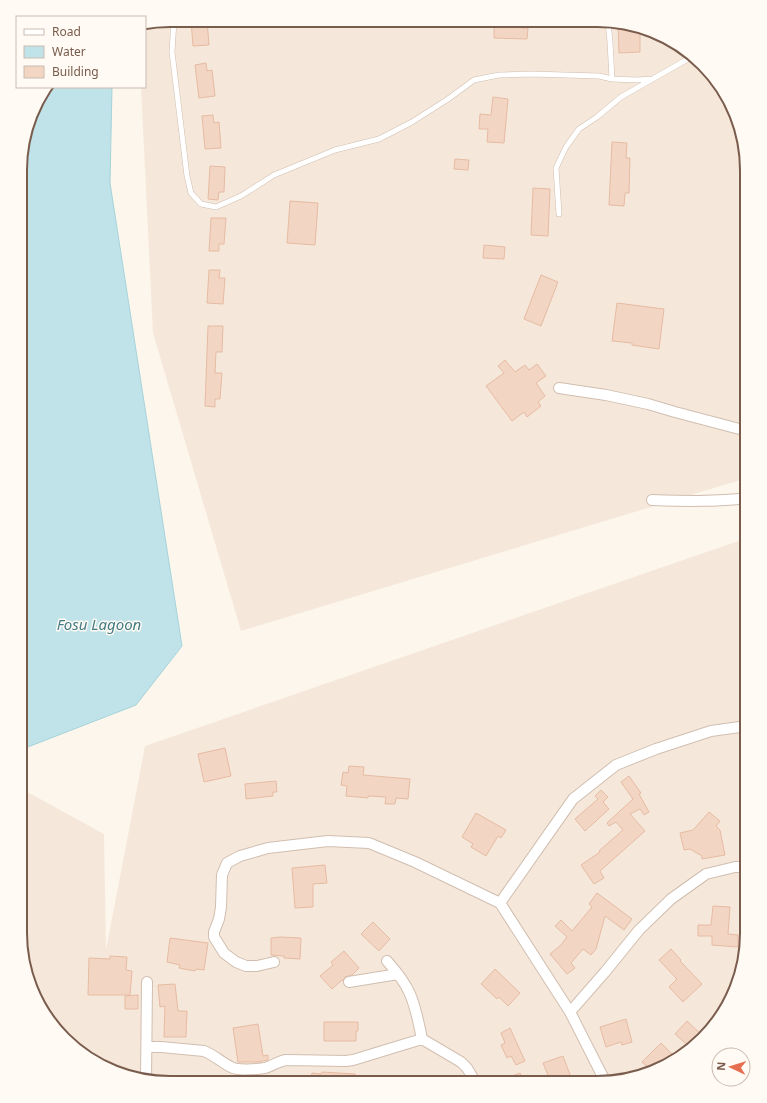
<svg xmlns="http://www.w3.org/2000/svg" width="767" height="1103" viewBox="0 0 767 1103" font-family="'Noto Sans',sans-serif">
<rect width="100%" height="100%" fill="#fdf6ec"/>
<path fill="#f5e8da" d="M170 20 617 21 654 31 688 51 732 104 747 169V478L241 631 153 333 141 87H145V24Z
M747 538V943L739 982 722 1017 696 1046 663 1068 598 1083 150 1082 113 1072 79 1052 35 999 20 934V788L104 834 106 950 145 746Z"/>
<path fill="#bfe3e8" stroke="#a5d3da" d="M46 87H112L110 183 182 646 136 705 20 750 21 150 40 95Z"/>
<path fill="#f3d5c3" stroke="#e6bba3" d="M191 20H207L209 45 193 46Z
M509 21H522V28H528L527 39 494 38V22L509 23Z
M618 22 640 27V52L619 53Z
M206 63 207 71 212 70 215 96 199 98 195 65Z
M493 97 508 99 504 143 487 142 488 129H479L480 114 491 115Z
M213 115 214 123 219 122 221 148 205 149 202 116Z
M612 142 627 143 626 158H630L629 193H625L624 206 609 205Z
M455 159 469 160 468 170 454 169Z
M210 166 225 167 224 192H219L218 200 208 199Z
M533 188 550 189 548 236 531 235Z
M290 201 318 203 315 245 287 243Z
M211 218H226L224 244H219V251H209Z
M484 245 505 247 504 259 483 258Z
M209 270H220L219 278H225L223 304 207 303Z
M541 275 558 282 541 326 524 319Z
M617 303 664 309 659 349 632 345V343L612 341Z
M208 326H223L222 352H216L215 373H222L220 399H215V407L205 406Z
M505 360 515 372 525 365 529 370 537 364 546 376 536 383 545 396 538 402 541 406 527 417 524 412 512 421 486 386 504 373 498 366Z
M225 748 231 776 204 782 198 754Z
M349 766 364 767 363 775 410 779 408 799 396 798 395 804H385L386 797 368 796V798L346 796 347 786 341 785 343 772 348 773Z
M629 776 641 793 639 794 649 812 644 815 640 809 630 814 645 831 600 871 604 878 594 884 581 865 600 852 599 851 623 830 616 822 609 826 607 823 633 799 621 782Z
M276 781 277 792H273V796L246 799 245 784Z
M601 790 608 797 603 802 609 809 585 831 575 819 598 799 595 796Z
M709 812 720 821 716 826 720 830 725 855 702 859V856L690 849 684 850 680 833 693 830Z
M476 813 506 830 501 838 498 836 486 856 471 847 473 844 462 837Z
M325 865 327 883 313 884V907L295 908 292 868Z
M597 893 632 919 624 930 605 916 596 949 591 955 583 949 571 963 575 968 567 974 550 954 561 945 567 937 555 926 561 920 572 931 592 907 589 904Z
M713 906 730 907 728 934 738 935V947L712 945V936H698V925H711Z
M373 922 390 939 379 951 361 934Z
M280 937 301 938 300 959 284 958V956L271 955V938Z
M170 938 208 943 204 970 196 969 195 971 179 968 180 965 167 962Z
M671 949 681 960 680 961 702 984 683 1002 669 987 677 979 659 960Z
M344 951 359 968 352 975 345 977 343 981 342 980 332 989 320 976 333 965 331 962Z
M110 956 127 957 126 970 132 971 130 995H88L89 958 110 959Z
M495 969 520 993 508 1006 499 997 497 999 481 984Z
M175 984 178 1011H187L186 1037H164L165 1006 160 1007 158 985Z
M138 995V1009H125V996Z
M626 1019 632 1042 622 1045 621 1042 606 1047 600 1027Z
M687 1021 704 1037 696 1046 692 1049 675 1034Z
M324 1022H358V1031H356V1041H324Z
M258 1024 263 1056 268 1055V1060L257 1062H238L233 1028Z
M510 1028 525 1061 516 1065 511 1056 507 1058 501 1045 505 1043 501 1033Z
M661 1043 673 1055 660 1068 651 1070 642 1062Z
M563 1056 573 1083H551L543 1063Z
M322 1072 355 1074V1082H311L312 1073 321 1074Z
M520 1073 524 1083H497V1082Z"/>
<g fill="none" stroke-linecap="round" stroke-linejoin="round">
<g stroke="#d1beb0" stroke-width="6">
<path id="service" d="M174 20 172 52 187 176 191 193 201 204 216 207 241 196 274 175 335 150 379 139 412 122 448 99 474 80 499 75 531 74 599 76 612 79 637 80 652 79
M608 21 610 42 612 79
M559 214 556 168 566 147 579 129 597 117 621 97 693 56"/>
</g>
<g stroke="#d1beb0" stroke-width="12">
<path id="minor" d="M559 388 606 395 648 404 675 412 747 431
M652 500C683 501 716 502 747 498
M500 903 573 799 616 765 656 749 711 731 747 726
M387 961C396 971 405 982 410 994 416 1008 419 1024 422 1039L461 1062 467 1068 476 1083
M274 962 257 966H246L236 962 224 953 214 937V932L219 919 221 907 222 875 227 863 240 856 268 848 328 841 369 843 415 862 500 903 570 1012 605 1081
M349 982 398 974
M570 1012 605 972 639 930 671 899 706 874 735 867H747
M147 1047H161L204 1051C214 1055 221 1062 231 1067 237 1071 258 1069 265 1068 272 1066 279 1061 286 1060L346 1061 353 1060 422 1039
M146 1081 147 982"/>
</g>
<use href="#service" stroke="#fff" stroke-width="5"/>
<use href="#minor" stroke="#fff" stroke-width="10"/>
</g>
<g text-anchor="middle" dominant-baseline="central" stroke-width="3" stroke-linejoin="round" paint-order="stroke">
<g font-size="15" font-style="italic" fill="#437c86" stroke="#fffaf3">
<text x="99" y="624">Fosu Lagoon</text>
</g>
</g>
<path d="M0 0H767V1103H0ZM170 27H597A143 143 0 0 1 740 170V933A143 143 0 0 1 597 1076H170A143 143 0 0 1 27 933V170A143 143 0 0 1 170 27Z" fill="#fffaf3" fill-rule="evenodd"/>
<path fill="none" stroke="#7a5c4d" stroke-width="2" d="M170 27H597A143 143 0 0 1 740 170V933A143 143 0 0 1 597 1076H170A143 143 0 0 1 27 933V170A143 143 0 0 1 170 27Z"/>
<rect x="16" y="16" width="130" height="72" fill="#fffaf3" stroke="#cabbb1"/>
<rect x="24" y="29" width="20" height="6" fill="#ffffff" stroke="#cabbb1"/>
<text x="52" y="36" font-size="12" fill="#7a5c4d">Road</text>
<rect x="24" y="46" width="20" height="12" fill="#bfe3e8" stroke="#cabbb1"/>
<text x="52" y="56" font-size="12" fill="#7a5c4d">Water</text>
<rect x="24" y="66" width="20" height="12" fill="#f3d5c3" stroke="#cabbb1"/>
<text x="52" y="76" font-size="12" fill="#7a5c4d">Building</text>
<g transform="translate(731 1067) rotate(274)"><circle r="19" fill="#fffaf3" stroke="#cabbb1"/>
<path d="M0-3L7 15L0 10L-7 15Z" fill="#e76f51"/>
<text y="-6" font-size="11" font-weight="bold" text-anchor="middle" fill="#7a5c4d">N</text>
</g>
</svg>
